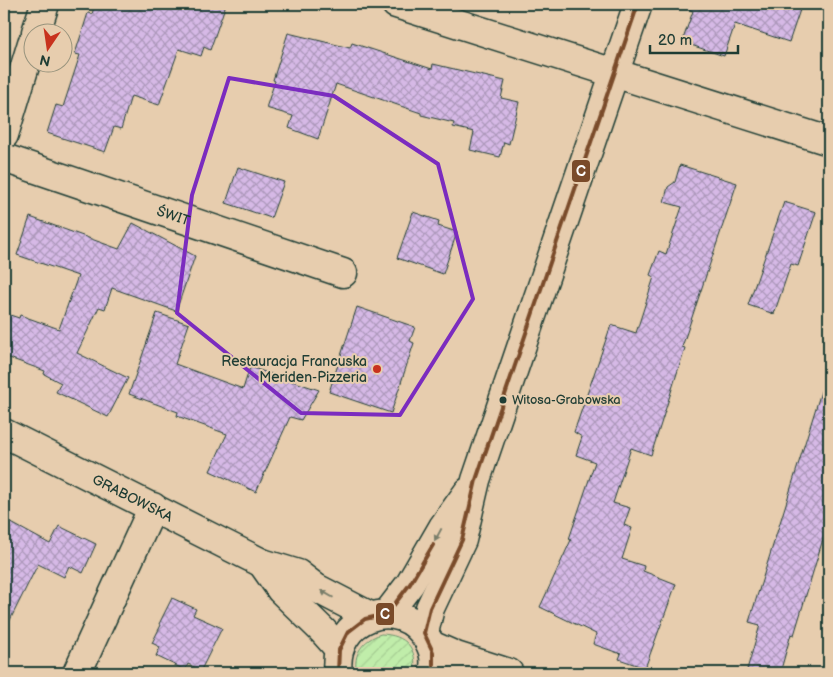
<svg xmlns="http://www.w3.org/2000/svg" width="833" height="677" viewBox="0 0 833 677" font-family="'Balsamiq Sans',sans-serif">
<defs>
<pattern id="garden-furrows" width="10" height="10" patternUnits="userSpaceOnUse" patternTransform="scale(1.25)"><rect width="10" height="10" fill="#c0edaa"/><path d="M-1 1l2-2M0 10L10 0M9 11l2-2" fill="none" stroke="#a5cc93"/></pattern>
<pattern id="building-cross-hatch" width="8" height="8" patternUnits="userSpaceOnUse" patternTransform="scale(1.25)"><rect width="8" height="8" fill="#d6b9e6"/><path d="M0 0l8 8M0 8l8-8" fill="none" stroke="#ad98bb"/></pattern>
</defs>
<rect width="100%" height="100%" fill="#e7cdae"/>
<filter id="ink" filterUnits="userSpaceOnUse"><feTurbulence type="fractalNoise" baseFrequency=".02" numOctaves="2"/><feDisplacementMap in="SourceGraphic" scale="10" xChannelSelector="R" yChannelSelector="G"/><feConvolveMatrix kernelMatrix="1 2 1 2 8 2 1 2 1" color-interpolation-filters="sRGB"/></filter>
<g filter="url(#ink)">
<path fill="url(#garden-furrows)" stroke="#70956f" d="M381 634C406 635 418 648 414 673H357C352 654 363 640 381 634Z"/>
<path fill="url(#building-cross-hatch)" stroke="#1f3d34" d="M95 4H226L210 50 204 47 201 56 179 49 159 105 131 96 121 129 114 127 105 152 47 133 56 105 63 107 80 55 75 54 88 13 92 14Z
M687 4H802L789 42 735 24 724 56 682 42 693 11 686 8Z
M288 33 350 48 352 43 432 69 433 64 505 81 501 98 519 102 509 144 504 142 500 157 470 150 474 132 453 127 454 123 421 115V113L336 84 318 139 289 128 293 116 266 108 275 81 273 80Z
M680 165 737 183 682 347 685 348 651 455 631 448 613 503 630 508 624 525 632 528 622 559 644 566 643 571 676 584 645 668 619 659 621 654 593 644 596 634 540 607 571 540 569 539 595 462 576 455 582 437 574 432 611 325 636 333 654 277 650 275 659 251 666 254 682 207 664 202 668 187 675 182Z
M238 167 284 182 271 218 226 203Z
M784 202 816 212 798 266 791 264 774 314 748 305Z
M413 212 439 221 438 226 457 232 443 274 397 258Z
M30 217 119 249 133 223 195 256 176 311 112 288 105 309 99 307 77 353 128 378 108 417 56 392 61 383 44 374 45 371 4 356V313L19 318 20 315 59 329 78 276 17 255Z
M357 307 415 327 410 341 414 343 391 413 329 392Z
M157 313 189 324 175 364 243 389 250 367 319 390 301 420 290 417 256 492 210 471 227 434 177 416 178 412 129 394Z
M824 382 829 383V519L794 635 791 634 780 673H746L760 625 749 622Z
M4 519 50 544 59 526 96 544 83 573 69 566 64 577 38 564 4 632Z
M172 598 196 609 193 615 222 628 201 670 188 664 185 670 156 656 160 647 152 643 161 625 159 624Z"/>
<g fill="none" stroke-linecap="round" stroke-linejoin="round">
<g stroke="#1f3d34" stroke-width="31">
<g id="minor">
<path d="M396 4 829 141"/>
<path d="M36 32 45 4"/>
<path d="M4 135 32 43"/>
<path id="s1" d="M4 158 343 273"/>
<path id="s2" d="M4 433 262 563 298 574 316 588 370 616"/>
<path d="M262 563 281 590 323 631 339 649"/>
<path d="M387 614 410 584 443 527 468 492"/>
<path d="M424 633 430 608 462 540 476 480 638 4"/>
<path d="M431 645 456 656 509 673"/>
<path d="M77 673 153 507"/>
<path d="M338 673C330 618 400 591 428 640 434 650 436 662 433 673"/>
</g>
</g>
<use href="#minor" stroke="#e7cdae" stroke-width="28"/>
<g stroke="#e7cdae" stroke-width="8">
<path id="bus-1" d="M338 673 339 650 348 632 365 619 387 614 410 584 433 545
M433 673V652L424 633 430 608 462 540 476 480 638 4"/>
</g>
<use href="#bus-1" stroke="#7a4b2a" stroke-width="4"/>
</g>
<defs><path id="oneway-solid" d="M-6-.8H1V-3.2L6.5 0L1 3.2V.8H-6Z" transform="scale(1.25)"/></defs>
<g fill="#797e6b">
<use href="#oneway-solid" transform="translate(438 535) rotate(118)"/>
<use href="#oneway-solid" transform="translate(327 594) rotate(-150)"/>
</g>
</g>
<path fill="none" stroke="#7b2cbf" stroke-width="4" stroke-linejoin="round" d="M229 78 334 96 438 164 473 299 400 415 301 413 177 313 192 195Z"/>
<circle fill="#c8321e" stroke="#e7cdae" stroke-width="2" cx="377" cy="369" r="5"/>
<circle fill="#1f3d34" stroke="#e7cdae" stroke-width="2" cx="503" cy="400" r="4.5"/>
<g text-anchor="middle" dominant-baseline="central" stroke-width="4" stroke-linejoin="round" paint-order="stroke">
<g font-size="13" fill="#1f3d34" stroke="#e7cdae" text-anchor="start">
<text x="512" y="400">Witosa-Grabowska</text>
</g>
<g font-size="14" fill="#1f3d34" stroke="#e7cdae">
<text stroke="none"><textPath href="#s1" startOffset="179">ŚWIT</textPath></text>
<text stroke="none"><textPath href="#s2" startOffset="144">GRABOWSKA</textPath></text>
</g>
<g font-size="14" fill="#1f3d34" stroke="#e7cdae" text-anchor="end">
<text x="367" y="361">Restauracja Francuska<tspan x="367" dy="16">Meriden-Pizzeria</tspan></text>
</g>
</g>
<g stroke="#e7cdae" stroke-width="2">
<rect x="571" y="159" width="20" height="24" rx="5" fill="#7a4b2a"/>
<rect x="375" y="602" width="20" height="24" rx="5" fill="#7a4b2a"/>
</g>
<g font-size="14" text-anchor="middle" font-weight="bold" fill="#fff">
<text x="581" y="176">C</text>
<text x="385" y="619">C</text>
</g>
<rect width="833" height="677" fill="none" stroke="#e7cdae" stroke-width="20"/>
<rect x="10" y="10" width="813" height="657" fill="none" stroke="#1f3d34" stroke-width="2" filter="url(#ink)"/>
<g transform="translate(48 48) rotate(193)"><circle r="24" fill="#e7cdae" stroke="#97937d"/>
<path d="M0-4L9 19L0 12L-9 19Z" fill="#c8321e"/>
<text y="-8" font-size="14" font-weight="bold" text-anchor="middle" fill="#1f3d34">N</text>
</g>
<path d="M650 45v8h88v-8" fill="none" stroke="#1f3d34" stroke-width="2.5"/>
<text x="658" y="45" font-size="15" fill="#1f3d34" stroke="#e7cdae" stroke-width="4" paint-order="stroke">20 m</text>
</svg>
